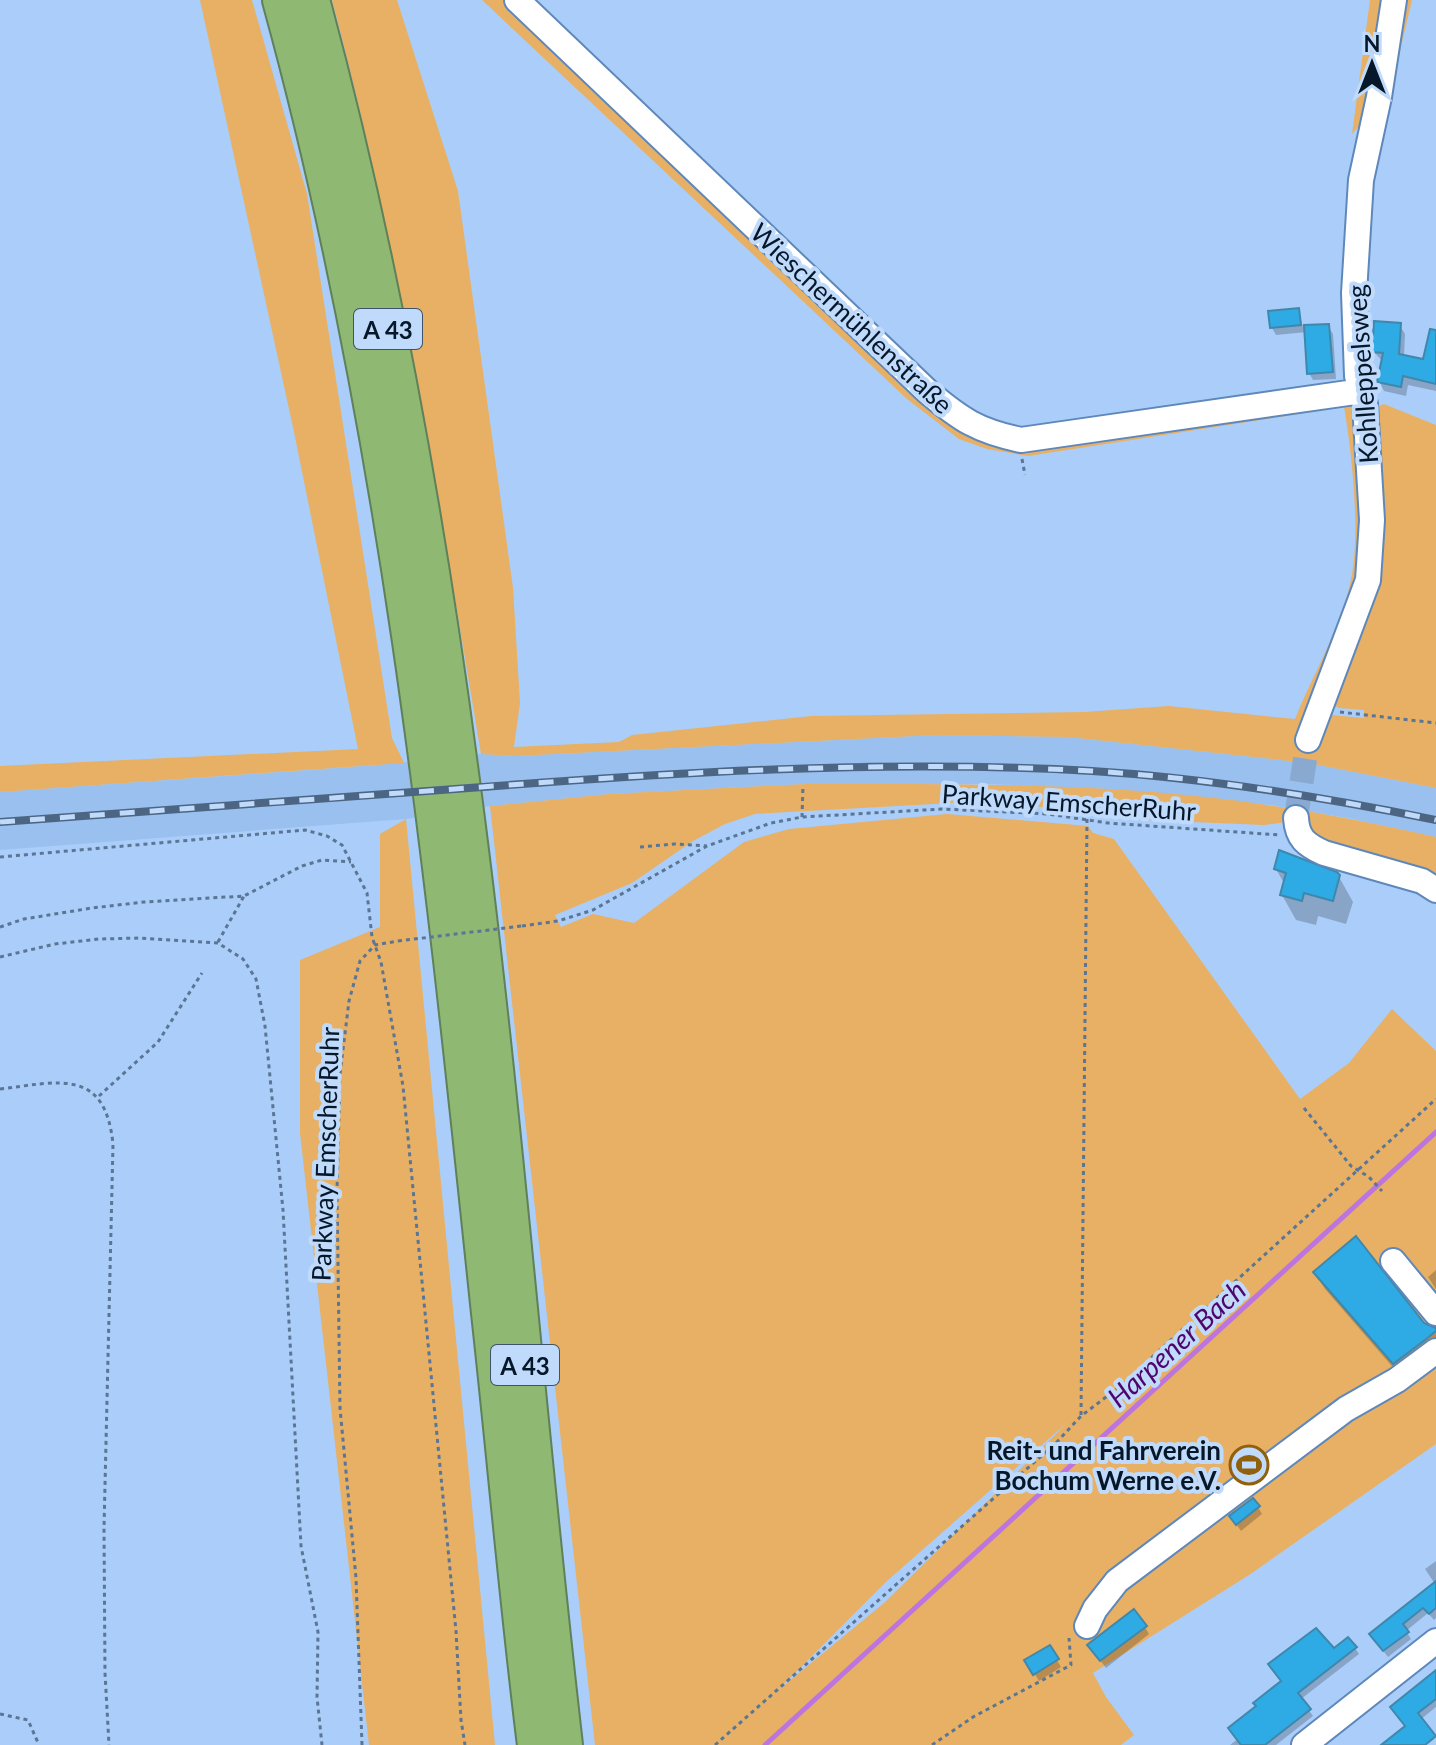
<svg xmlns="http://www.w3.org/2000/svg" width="1436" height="1745" viewBox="0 0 1436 1745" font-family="Lato,sans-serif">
<rect width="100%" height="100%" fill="#aacef9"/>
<path fill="#99c0ef" d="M936 735 1068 737 1308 763 1436 788V837L1348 818 1271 805 1108 789 987 784H805L609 794 490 806 406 819 0 850V792L379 765 481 754 517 756Z"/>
<path fill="#e7b064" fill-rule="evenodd" d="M200 0H252L307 194 392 738 404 763 0 792V766L358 749 294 432Z
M332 0H397L458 191 513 588 520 703 514 747 619 742 632 735 811 716 1084 712 1169 706 1295 719C1314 672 1343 625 1352 574 1360 530 1352 452 1344 407L1028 456 987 449 959 439 907 399 482 0H508L931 401C957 422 983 439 1016 444 1041 448 1098 434 1125 430 1199 418 1275 409 1347 398L1355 402 1358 409C1365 481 1373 554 1347 624 1332 662 1312 699 1303 740H1312L1321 714 1364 718V710L1339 708 1330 703 1329 698 1352 651 1377 567 1380 544 1374 411 1376 407 1384 404 1436 425V788L1308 763 1068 737 936 735 516 756 481 754C439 501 398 248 332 0Z
M1370 0H1412L1391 89 1352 134Z
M805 784C962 784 1119 782 1274 806 1329 814 1382 825 1436 837V878L1325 843 1306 824 1287 822 1264 825 1144 820 1025 805 952 803 755 814 725 824 693 841 632 883 555 915 561 927 593 914 634 923 744 842 789 829 947 814 1088 826 1093 833 1114 839 1300 1099 1349 1063 1392 1009 1436 1051V1444L1249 1575 1093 1673 1106 1697 1134 1735 1121 1745H595L490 806 609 794ZM1068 1422 884 1603 776 1692 887 1581Z
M406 819 495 1745H369L300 1133V960L380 927V834Z"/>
<path fill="#0003" d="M1298 310 1303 327 1328 326 1333 334 1336 379 1313 380 1309 373 1307 332 1276 335 1272 328Z
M1399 324 1405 334 1404 357 1425 362 1436 330V391L1408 385 1406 396 1384 391 1379 381 1383 362 1374 352Z
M1276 869 1339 877 1353 902 1346 924 1318 916 1316 925 1296 920 1282 895 1285 885Z
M1436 1270V1289L1428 1277Z
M1315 1273 1436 1329V1354L1403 1379 1325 1289Z
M1258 1507 1262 1514 1241 1531 1236 1524Z
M1436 1561V1618L1434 1620 1428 1613 1406 1631 1411 1639 1388 1657 1375 1640 1435 1584 1425 1569Z
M1145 1627 1149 1634 1106 1668 1094 1652Z
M1049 1647 1061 1667 1039 1681 1027 1661Z
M1355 1648 1359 1654 1301 1699 1313 1716 1276 1745H1230Z
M1436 1672V1707L1420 1720 1434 1739 1426 1745H1384L1407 1727Z"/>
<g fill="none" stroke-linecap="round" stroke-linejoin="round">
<path stroke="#bc75df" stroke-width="5" d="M765 1745 1436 1132"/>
</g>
<path fill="#2eabe4" stroke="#4087ac" stroke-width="2" d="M1299 308 1301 325 1270 328 1268 311Z
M1374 321 1401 323 1399 354 1423 359 1430 329 1436 330V384L1403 376 1401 387 1377 382 1383 353 1372 352Z
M1329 324 1333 372 1307 374 1304 325Z
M1279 850 1337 872 1340 875 1333 901 1304 893 1302 901 1280 895 1286 873 1274 869Z
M1356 1236 1424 1323 1436 1328V1331L1425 1340 1393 1364 1313 1272Z
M1253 1498 1260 1506 1236 1525 1229 1516Z
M1436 1581V1608L1429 1614 1423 1608 1403 1624 1409 1632 1383 1651 1369 1634Z
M1134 1609 1147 1626 1100 1661 1087 1645Z
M1316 1628 1334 1648 1348 1637 1357 1647 1298 1693 1311 1709 1265 1745H1241L1228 1728 1256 1706 1253 1703 1281 1681 1268 1664Z
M1050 1645 1059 1659 1033 1675 1024 1660Z
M1436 1670V1699L1418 1713 1436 1736 1425 1745H1381L1405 1726 1390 1707Z"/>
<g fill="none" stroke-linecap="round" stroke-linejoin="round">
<path stroke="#89a9d0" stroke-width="24" stroke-dasharray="24 12" stroke-linecap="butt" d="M1296 818 1308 740"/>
<g stroke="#5e88bb" stroke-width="28">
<path id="minor" d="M517 0 927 391C961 420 978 431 1021 440L1362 391
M1308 740 1368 580 1372 520 1365 404 1357 376 1354 293 1361 180 1379 97 1394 0
M1296 818C1297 838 1306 845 1324 853L1422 881 1436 890
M1393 1261 1436 1313
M1087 1626 1095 1609 1117 1581 1346 1409 1397 1380 1436 1351
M1304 1745 1436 1641"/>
</g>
<g stroke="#5f8059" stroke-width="40">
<path id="highway" d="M281 0C399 428 444 872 490 1313 506 1457 518 1601 536 1745
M311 0C379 252 425 508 459 766 503 1091 526 1419 564 1745"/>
</g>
<path stroke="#5b7594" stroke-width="3" stroke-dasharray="4 4" stroke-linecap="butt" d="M1022 459 1025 475
M1340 712 1436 723
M802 817 803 785
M640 847 674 844 707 846
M0 857 305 830 327 836 342 845 367 893 372 937 381 962 403 1086 456 1631 461 1720 465 1745
M522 926 558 921 593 910 707 846 771 823 802 817 942 809 1048 814 1108 823 1280 835
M0 927 24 919 92 908 144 902 244 896 302 866 322 860 351 862
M218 942 244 896
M0 957 55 944 99 939 140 938 218 943 243 959 256 979 265 1026 283 1210 301 1546 318 1632 317 1697 322 1745
M0 1089C59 1082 105 1067 113 1144L104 1528 105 1673 109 1745
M99 1096 158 1042 202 973
M1304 1108 1351 1166 1369 1177 1382 1191
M1081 1415 1087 819
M0 1714 28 1720 39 1745
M362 1745 356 1578 340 1408 337 1191 340 1074 349 1001 360 961 375 945 398 941
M715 1745 1056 1443 1081 1416 1118 1388 1436 1099
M932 1745 973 1717 1071 1665 1069 1638"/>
<use href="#minor" stroke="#fff" stroke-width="24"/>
<use href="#highway" stroke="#8fb873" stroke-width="36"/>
<g stroke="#4c6582" stroke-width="8">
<path id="rail" d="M0 822C152 811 304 800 455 789 667 773 879 759 1092 771 1207 778 1323 797 1436 820"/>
</g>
<use href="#rail" stroke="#bfdafb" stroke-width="5" stroke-dasharray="15" stroke-linecap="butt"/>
<path stroke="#5b7594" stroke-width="3" stroke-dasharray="4 4" stroke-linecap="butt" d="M398 941 522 926"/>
</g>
<defs>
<g id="stadium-ring" transform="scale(2)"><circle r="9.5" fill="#bfdafb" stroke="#90600d" stroke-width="1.5"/><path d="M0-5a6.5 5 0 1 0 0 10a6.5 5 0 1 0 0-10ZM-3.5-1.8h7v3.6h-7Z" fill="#90600d"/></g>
</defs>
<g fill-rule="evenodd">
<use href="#stadium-ring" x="1249" y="1465"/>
</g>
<g text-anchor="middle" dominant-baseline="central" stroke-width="8" stroke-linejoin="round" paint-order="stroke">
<g fill="#bfdafb" stroke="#3e5269" stroke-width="2">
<rect x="354" y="309" width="68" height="40" rx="6"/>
<rect x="491" y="1345" width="68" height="40" rx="6"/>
</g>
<g font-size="24" font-weight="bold" fill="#07172a">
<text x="388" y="329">A 43</text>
<text x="525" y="1365">A 43</text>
</g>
<g font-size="26" fill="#07172a" stroke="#bfdafb">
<text transform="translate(852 318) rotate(43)">Wieschermühlenstraße</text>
<text transform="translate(1362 374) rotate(-94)">Kohlleppelsweg</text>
<text transform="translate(1069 802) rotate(4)">Parkway EmscherRuhr</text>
<text transform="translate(325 1154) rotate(-88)">Parkway EmscherRuhr</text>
</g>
<g font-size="26" font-weight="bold" fill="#07172a" stroke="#bfdafb" text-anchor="end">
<text x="1221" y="1450">Reit- und Fahrverein<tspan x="1221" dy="30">Bochum Werne e.V.</tspan></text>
</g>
<g font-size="28" font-style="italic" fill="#50056b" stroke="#bfdafb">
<text transform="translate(1176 1343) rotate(-42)">Harpener Bach</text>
</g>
</g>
<g transform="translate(1372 64)" stroke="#bfdafb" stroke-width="6" paint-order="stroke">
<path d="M0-6L14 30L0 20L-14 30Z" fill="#07172a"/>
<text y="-12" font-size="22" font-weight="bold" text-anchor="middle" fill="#07172a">N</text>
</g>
</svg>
